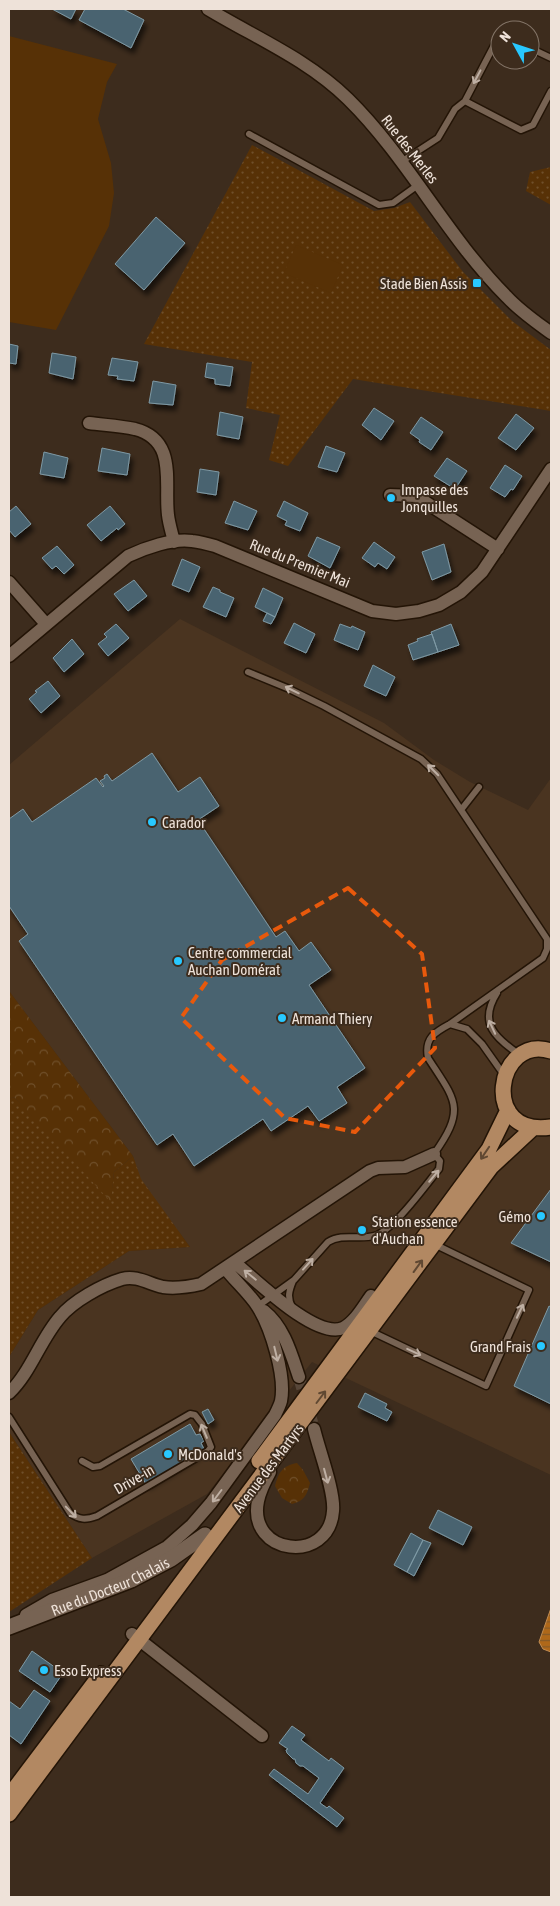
<svg xmlns="http://www.w3.org/2000/svg" width="560" height="1906" viewBox="0 0 560 1906" font-family="'Asap Condensed',sans-serif">
<defs>
<pattern id="green-dots" width="8" height="8" patternUnits="userSpaceOnUse" patternTransform="scale(1.25)"><rect width="8" height="8" fill="#573106"/><path d="M2 2h.1M6 6h.1" fill="none" stroke="#6f4f2a" stroke-width="1.8" stroke-linecap="round"/></pattern>
<pattern id="forest-crowns" width="20" height="18" patternUnits="userSpaceOnUse" patternTransform="scale(1.25)"><rect width="20" height="18" fill="#573106"/><path d="M2 6a3 3 0 1 1 6 0M12 15a3 3 0 1 1 6 0" fill="none" stroke="#6f4f2a"/></pattern>
<pattern id="water-rules" width="6" height="5" patternUnits="userSpaceOnUse" patternTransform="scale(1.25)"><rect width="6" height="5" fill="#af6819"/><path d="M0 2.5h6" fill="none" stroke="#855a29"/></pattern>
<filter id="shadow"><feDropShadow dx="3" dy="5.5" stdDeviation="2.5" flood-color="#0009"/></filter>
</defs>
<rect width="100%" height="100%" fill="#3d2c1d"/>
<path fill="#4a3420" d="M180 619 384 723 434 760 470 782 528 810 551 778V1475L312 1362 207 1494 92 1558 9 1432V1357L38 1310 129 1251 190 1247 140 1179 133 1156 9 991V765Z"/>
<path fill="url(#green-dots)" d="M252 145 374 211 394 208 410 202 463 272 512 321 551 350V411L353 379 288 466 269 460 280 415 246 408 252 362 144 344Z
M551 167V205L526 191 530 172Z
M14 1097 111 1197 114 1172 133 1156 141 1179 190 1247 129 1251 38 1310 9 1357V1099Z
M9 1432 92 1558 9 1612Z"/>
<path fill="url(#forest-crowns)" d="M9 991 133 1156 114 1172 111 1202 14 1097 9 1099Z
M297 1463 303 1470 310 1483C307 1495 304 1501 292 1504L282 1498 275 1486C279 1472 282 1466 297 1463Z"/>
<path fill="#573106" d="M9 36 117 64 107 82 98 119 111 163 114 193 109 226 56 330 9 322Z
M296 245 343 265 331 293 284 273Z"/>
<path fill="url(#water-rules)" stroke="#c28d53" d="M551 1608V1652L543 1649 539 1642Z"/>
<path fill="#4a646f" stroke="#7e99a5" filter="url(#shadow)" d="M52 9H76L71 19Z
M85 9H123L144 20 131 48 79 20Z
M156 217 185 243 144 290 115 264Z
M9 344 18 346 16 364 9 363Z
M52 353 76 357 73 379 49 373Z
M112 358 138 362 134 381 117 379 118 376 108 375Z
M207 363 233 367 230 386 215 384V379L205 377Z
M153 381 176 385 173 405 149 403Z
M374 408 394 421 381 440 362 425Z
M220 412 243 417 239 439 217 435Z
M516 414 534 428 516 450 498 438Z
M421 417 443 432 431 450 419 442 420 440 410 433Z
M326 446 345 453 337 472 318 467Z
M102 448 130 454 127 475 98 471Z
M44 452 68 458 64 478 40 474Z
M447 458 467 471 455 489 434 476Z
M505 465 522 476 513 490 511 489 505 497 490 488Z
M200 469 219 472 216 495 197 492Z
M234 501 257 511 248 530 225 523Z
M284 501 308 513 300 531 285 525 287 521 277 516Z
M16 506 31 524 15 537 9 530V512Z
M110 506 125 524 118 530 117 528 101 541 87 525Z
M317 537 340 547 330 568 308 556Z
M374 542 395 557 387 569 378 563 375 567 362 558Z
M444 544 451 572 432 580 422 552Z
M57 546 74 565 64 574 56 566 52 569 42 558Z
M182 559 200 567 189 592 172 585Z
M134 580 147 596 128 611 114 594Z
M213 587 220 590V592L234 598 226 617 203 607Z
M263 588 283 598 275 617 255 607Z
M267 613 275 617 271 624 263 621Z
M294 623 315 634 306 653 284 643Z
M116 624 129 638 108 656 98 644 107 637 104 634Z
M340 624 351 628 352 626 365 632 358 650 334 640Z
M451 624 459 645 438 652 431 632Z
M432 634 438 652 413 660 408 645 418 641 417 639Z
M72 639 84 654 64 672 53 658Z
M373 665 395 677 386 696 364 686Z
M48 681 60 696 41 713 29 699 37 692 35 691Z
M152 753 178 792 200 777 219 806 198 820 276 937 285 931 299 951 311 942 331 970 309 985 365 1068 337 1087 347 1103 319 1121 308 1106 271 1131 263 1119 194 1166 173 1134 157 1145 19 941 28 934 9 906V819L23 809 32 822 96 778 103 787 104 786 100 781 105 778 104 776 107 774 112 781Z
M551 1189V1262L511 1243Z
M549 1306 551 1307V1404L514 1386Z
M365 1393 387 1404 385 1408 392 1412 387 1421 358 1407Z
M208 1409 214 1420 208 1424 202 1412Z
M190 1424 196 1435 200 1434 204 1441 201 1443 204 1449 146 1484 131 1459Z
M438 1510 472 1527 463 1545 429 1528Z
M411 1533 423 1540 407 1572 394 1565Z
M423 1540 431 1543 414 1576 407 1572Z
M32 1651 63 1673 50 1692 19 1671Z
M34 1690 50 1701 21 1744 9 1735V1701L20 1709Z
M292 1726 305 1735 301 1740 329 1761 331 1758 344 1768 320 1803 327 1808 329 1806 344 1818 337 1827 269 1775 274 1769 308 1794 319 1778 303 1766H300L296 1763 295 1759H293L287 1753 286 1750 288 1749 279 1743Z"/>
<g fill="none" stroke-linecap="round" stroke-linejoin="round">
<path stroke="#584739" stroke-width="12" stroke-dasharray="12 6" stroke-linecap="butt" d="M299 1377 314 1429"/>
<g stroke="#231406" stroke-width="9">
<path id="lane" d="M500 34 465 101 521 130 533 125 551 91
M530 48 551 58
M249 134 379 205 393 203 418 185
M401 162 438 138 455 109 465 101
M248 672 287 688 324 706 421 759 437 774 461 810
M497 993C478 1023 495 1038 520 1055
M450 1024 467 1029 482 1044 504 1075
M258 1306 294 1280 328 1242C342 1233 359 1240 374 1236 393 1231 425 1186 439 1169L440 1161 434 1154C467 1108 455 1100 428 1058 424 1038 435 1032 450 1024L543 958 547 949V939L461 810 479 787
M292 1307C287 1297 289 1291 293 1281
M370 1331 486 1386 529 1290 434 1244
M9 1417 70 1513C79 1520 86 1520 97 1516L208 1451 211 1447 202 1424 195 1415 190 1414 100 1466 93 1467 82 1461"/>
</g>
<g stroke="#231406" stroke-width="15">
<path id="street" d="M208 9C256 38 307 59 348 99 408 158 447 237 507 297 520 311 536 322 551 333
M89 423C104 425 120 426 135 429 178 440 164 484 168 515 169 524 172 533 174 542
M390 495 416 496 498 549
M9 582 46 624
M9 656 128 556C145 548 173 538 192 541 200 542 208 544 215 546L372 611 396 614 419 611 439 605 461 592 482 572 551 469
M234 1262C255 1279 316 1340 343 1328 355 1322 363 1307 371 1296
M264 1311C284 1327 291 1353 299 1377
M9 1393C31 1372 40 1340 60 1317 73 1301 102 1285 122 1279 137 1275 149 1284 163 1287 177 1289 188 1287 201 1284L370 1171 378 1168 405 1167 434 1154
M270 1472C265 1481 260 1491 258 1501 247 1555 329 1565 333 1511 335 1492 319 1450 314 1429
M26 1615 52 1600 107 1580 167 1547 192 1525 211 1503 275 1415C277 1411 280 1405 281 1401 286 1376 271 1328 258 1307 249 1293 235 1281 225 1268
M132 1634 262 1736"/>
</g>
<g stroke="#231406" stroke-width="18">
<g id="secondary">
<path id="s1" d="M9 1627 131 1580 171 1559 205 1535"/>
</g>
</g>
<g stroke="#231406" stroke-width="18">
<path id="primary" d="M551 1051C496 1033 479 1138 551 1127
M259 1461 489 1149 508 1110
M9 1796 101 1674
M9 1814 491 1167 533 1128"/>
</g>
<use href="#lane" stroke="#776353" stroke-width="6"/>
<use href="#street" stroke="#776353" stroke-width="12"/>
<use href="#secondary" stroke="#776353" stroke-width="15"/>
<use href="#primary" stroke="#b28862" stroke-width="15"/>
</g>
<defs><path id="oneway-shaft" d="M-6 0H5M1.5-3L5.5 0L1.5 3" fill="none" stroke-width="1.6" stroke-linecap="round" stroke-linejoin="round" transform="scale(1.25)"/></defs>
<g stroke="#beafa3">
<use href="#oneway-shaft" transform="translate(477 77) rotate(118)"/>
<use href="#oneway-shaft" transform="translate(292 690) rotate(-154)"/>
<use href="#oneway-shaft" transform="translate(433 770) rotate(-135)"/>
<use href="#oneway-shaft" transform="translate(492 1027) rotate(-115)"/>
<use href="#oneway-shaft" transform="translate(434 1176) rotate(-50)"/>
<use href="#oneway-shaft" transform="translate(308 1264) rotate(-48)"/>
<use href="#oneway-shaft" transform="translate(250 1275) rotate(-141)"/>
<use href="#oneway-shaft" transform="translate(520 1311) rotate(-65)"/>
<use href="#oneway-shaft" transform="translate(414 1352) rotate(25)"/>
<use href="#oneway-shaft" transform="translate(276 1354) rotate(77)"/>
<use href="#oneway-shaft" transform="translate(204 1431) rotate(-113)"/>
<use href="#oneway-shaft" transform="translate(326 1476) rotate(75)"/>
<use href="#oneway-shaft" transform="translate(217 1496) rotate(127)"/>
<use href="#oneway-shaft" transform="translate(71 1512) rotate(46)"/>
</g>
<g stroke="#604832">
<use href="#oneway-shaft" transform="translate(485 1153) rotate(124)"/>
<use href="#oneway-shaft" transform="translate(418 1266) rotate(-54)"/>
<use href="#oneway-shaft" transform="translate(321 1397) rotate(-53)"/>
</g>
<path fill="none" stroke="#e8590c" stroke-width="4" stroke-dasharray="10 6" stroke-linejoin="round" d="M348 888 422 954 435 1048 355 1132 285 1118 181 1018 222 960Z"/>
<g fill="#28c8ff" stroke="#3d2c1d" stroke-width="2">
<rect x="472" y="278" width="10" height="10" rx="2.5"/>
<circle cx="391" cy="498" r="5"/>
<circle cx="152" cy="822" r="5"/>
<circle cx="178" cy="961" r="5"/>
<circle cx="282" cy="1018" r="5"/>
<circle cx="541" cy="1216" r="5"/>
<circle cx="362" cy="1230" r="5"/>
<circle cx="541" cy="1346" r="5"/>
<circle cx="168" cy="1454" r="5"/>
<circle cx="44" cy="1670" r="5"/>
</g>
<g text-anchor="middle" dominant-baseline="central" stroke-width="4" stroke-linejoin="round" paint-order="stroke">
<g font-size="15" fill="#eee2d9" stroke="#3d2c1d">
<text transform="translate(410 149) rotate(52)">Rue des Merles</text>
<text transform="translate(300 563) rotate(22)">Rue du Premier Mai</text>
<text transform="translate(268 1468) rotate(-53)">Avenue des Martyrs</text>
<text transform="translate(134 1479) rotate(-30)">Drive-in</text>
<text stroke="none"><textPath href="#s1" startOffset="109">Rue du Docteur Chalais</textPath></text>
</g>
<g font-size="15" fill="#eee2d9" stroke="#3d2c1d" text-anchor="start">
<text x="467" y="283" text-anchor="end">Stade Bien Assis</text>
<text x="401" y="489">Impasse des<tspan x="401" dy="17">Jonquilles</tspan></text>
<text x="162" y="822">Carador</text>
<text x="188" y="952">Centre commercial<tspan x="188" dy="17">Auchan Domérat</tspan></text>
<text x="292" y="1018">Armand Thiery</text>
<text x="531" y="1216" text-anchor="end">Gémo</text>
<text x="372" y="1221">Station essence<tspan x="372" dy="17">d'Auchan</tspan></text>
<text x="531" y="1346" text-anchor="end">Grand Frais</text>
<text x="178" y="1454">McDonald's</text>
<text x="54" y="1670">Esso Express</text>
</g>
</g>
<rect width="560" height="1906" fill="none" stroke="#eee2d9" stroke-width="20"/>
<g transform="translate(515 45) rotate(310)"><circle r="24" fill="#3d2c1d" stroke="#847568"/>
<path d="M0-4L9 19L0 12L-9 19Z" fill="#28c8ff"/>
<text y="-8" font-size="14" font-weight="bold" text-anchor="middle" fill="#eee2d9">N</text>
</g>
</svg>
